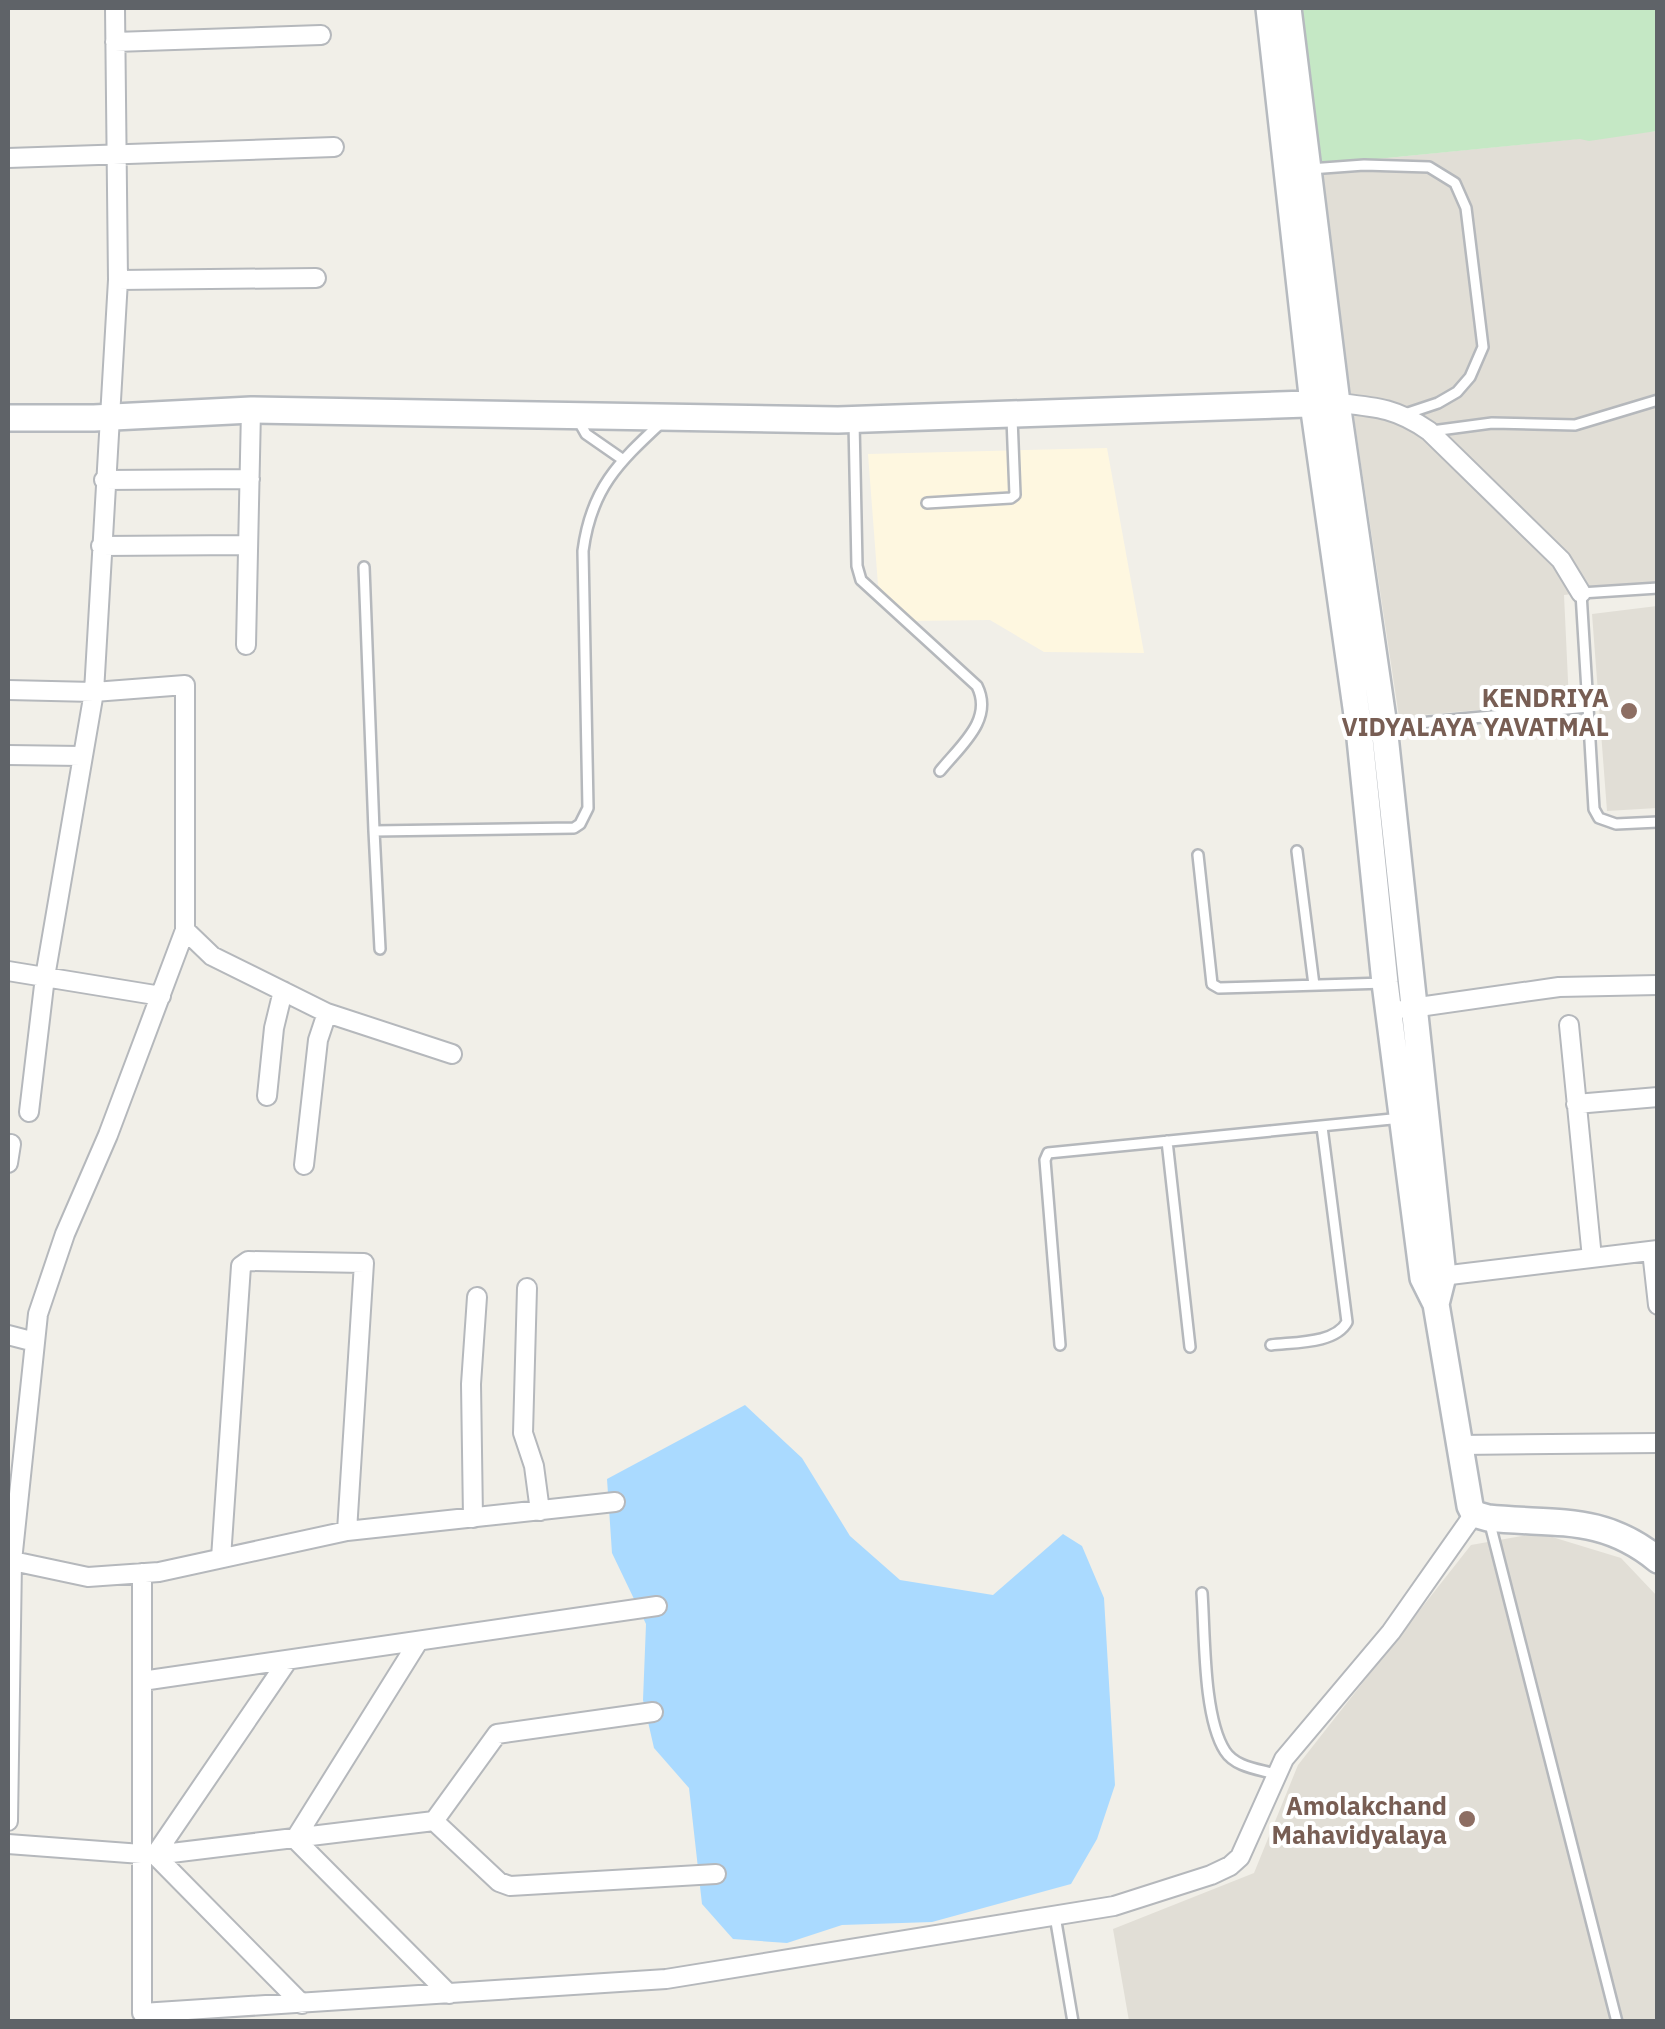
<svg xmlns="http://www.w3.org/2000/svg" width="1665" height="2029" viewBox="0 0 1665 2029" font-family="'IBM Plex Sans',sans-serif">
<rect width="100%" height="100%" fill="#f1efe8"/>
<path fill="#fef7e0" d="M1107 448 1144 653 1044 652 990 620 908 621 878 585 868 454Z"/>
<path fill="#e1ded6" d="M1657 131V584L1564 595 1569 702 1399 717 1316 165Z
M1657 606V808L1607 811 1592 614Z
M1539 1533 1621 1558 1657 1596V2021H1129L1113 1929 1254 1873 1298 1765 1471 1545Z"/>
<path fill="#c5e8c5" d="M1297 8H1657V131L1589 141 1580 139 1316 165Z"/>
<path fill="#aadaff" d="M745 1405 802 1458 850 1536 900 1580 993 1595 1063 1534 1082 1546 1104 1598 1115 1785 1097 1839 1071 1884 932 1922 842 1925 787 1943 733 1939 702 1904 689 1788 654 1748 643 1700 646 1624 612 1553 607 1479Z"/>
<g fill="none" stroke-linecap="round" stroke-linejoin="round">
<g stroke="#b5b8bc" stroke-width="14">
<path id="lane" d="M1310 169 1364 165 1429 167 1455 183 1466 208 1483 347 1470 377 1457 392 1438 403 1405 414
M577 418 586 434 622 459
M854 422 857 566 861 580 977 686C994 720 960 746 940 771
M1432 431 1492 423 1575 425 1658 400
M927 503 1011 498 1015 495 1012 418
M364 567 374 831 574 828 580 824 588 808 583 551C591 489 618 463 661 423
M1588 707 1581 593 1658 588
M1387 726 1588 707 1594 809 1599 818 1616 824 1658 822
M374 831 380 949
M1297 851 1314 985
M1198 855 1212 984 1219 988 1385 983
M1167 1141 1190 1347
M1060 1345 1045 1160 1048 1153 1402 1118
M1271 1345C1294 1342 1335 1344 1347 1322L1322 1127
M1489 1520 1617 2022
M1202 1593C1205 1634 1203 1717 1225 1751 1235 1767 1258 1769 1275 1774
M1055 1916 1073 2022"/>
</g>
<g stroke="#b5b8bc" stroke-width="22">
<path id="street" d="M115 42 321 35
M8 158 334 147
M118 280 316 278
M1337 403C1376 407 1396 408 1429 431L1561 560 1581 593
M104 480 250 479
M101 546 247 545
M246 645 251 410
M8 690 94 692 45 977 29 1112
M8 755 81 756
M185 930 212 956 327 1013 452 1054
M8 971 161 996
M1405 1009 1559 987 1658 985
M1569 1025 1592 1258
M267 1096 274 1028 283 991
M1576 1104 1658 1097
M8 1163 11 1144
M304 1165 318 1040 327 1013
M1652 1251 1658 1305
M1433 1277 1658 1250
M527 1288 523 1433 534 1466 540 1511
M8 1335 35 1342
M1460 1445 1658 1443
M473 1518 471 1384 477 1297
M221 1558 241 1266 248 1261 364 1263 347 1531
M8 1560 88 1577 159 1572 347 1531 615 1502
M142 1573V2013L666 1979 1114 1906 1211 1875 1230 1866 1240 1857 1284 1759 1391 1632 1474 1514
M418 1642 295 1839 449 1994
M288 1660 155 1855 302 2004
M142 1681 657 1606
M8 1821 12 1561 38 1314 65 1234 108 1135 185 930V685L94 692 118 280 115 8
M434 1821 499 1882 510 1886 716 1874
M8 1844 155 1855 434 1821 497 1734 653 1712"/>
</g>
<g stroke="#b6babf" stroke-width="30">
<path id="secondary" d="M1269 8 1313 404 1359 729 1385 983 1423 1278 1436 1304 1470 1506 1474 1514 1488 1518C1555 1525 1602 1514 1658 1560
M1288 8 1337 403 1384 726 1443 1276 1436 1304
M8 418H94L251 410 838 420 1337 403"/>
</g>
<use href="#lane" stroke="#fff" stroke-width="9"/>
<use href="#street" stroke="#fff" stroke-width="18"/>
<use href="#secondary" stroke="#fff" stroke-width="25"/>
</g>
<g fill="#8d6e63" stroke="#fff" stroke-width="4">
<circle cx="1629" cy="711" r="10"/>
<circle cx="1467" cy="1819" r="10"/>
</g>
<g text-anchor="middle" dominant-baseline="central" stroke-width="8" stroke-linejoin="round" paint-order="stroke">
<g font-size="25" font-weight="bold" fill="#785e54" stroke="#fff" text-anchor="end">
<text x="1609" y="697">KENDRIYA<tspan x="1609" dy="29">VIDYALAYA YAVATMAL</tspan></text>
<text x="1447" y="1805">Amolakchand<tspan x="1447" dy="29">Mahavidyalaya</tspan></text>
</g>
</g>
<rect width="1665" height="2029" fill="none" stroke="#5f6368" stroke-width="20"/>
</svg>
